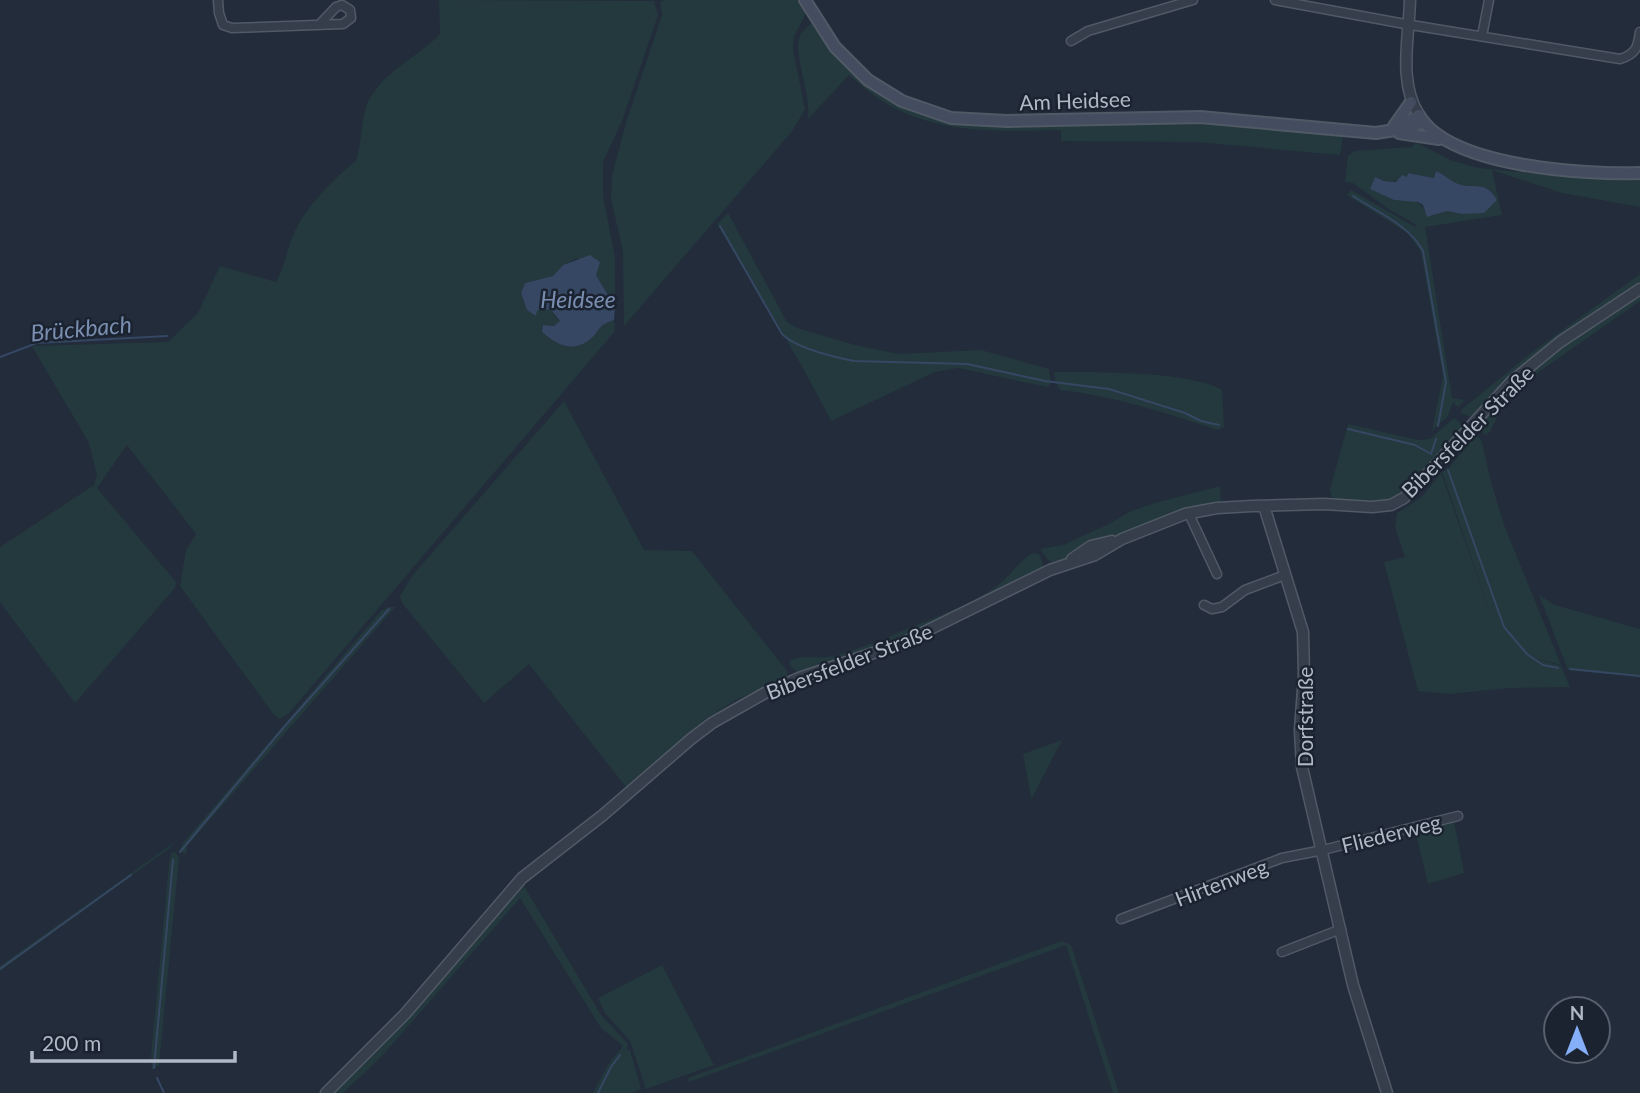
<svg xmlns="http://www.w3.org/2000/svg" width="1640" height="1093" viewBox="0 0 1640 1093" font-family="Lato,sans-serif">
<rect width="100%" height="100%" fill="#222c3b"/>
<path fill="#24393d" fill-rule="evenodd" d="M439 0 654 1 658 15 653 30 622 121 603 162V195L615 258V307L596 275 577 258 563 265 553 276 525 283 521 293 527 310 536 316 537 311 542 308 552 311 560 322 554 326 543 325 542 332C556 344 571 353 588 341 601 332 595 326 614 320L615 331 289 713 280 719 274 715 180 586 186 550 196 534 127 445 97 488 176 582 175 588 75 703 0 602V547L94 485 97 475 89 443 32 346 168 342 198 313 220 266 276 282C285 266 287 248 295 231 305 208 336 176 356 161 362 144 360 125 366 107 378 74 417 58 440 34Z
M664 0H798L807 11 794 37 793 49 805 109 793 130 624 326 623 252 611 199 612 175 626 123 662 15 660 2Z
M813 22C848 70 877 101 935 119 984 133 1039 123 1089 123 1175 122 1257 124 1343 136L1340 155 1196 142 1061 141V130C1001 131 941 135 887 104 874 97 861 85 849 75L808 119C811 93 794 57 799 39 801 31 807 27 813 22Z
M1417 143 1453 161 1479 168 1569 177 1640 180V207L1562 193 1492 170 1502 215 1425 227 1452 398 1465 400 1458 407 1453 402 1448 416 1432 431 1443 376 1421 252 1409 234 1347 195 1351 190 1415 227 1417 225 1390 210 1353 183 1345 182 1348 156 1355 151 1411 147ZM1436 171C1445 174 1448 179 1456 183 1474 191 1484 178 1497 200L1462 214 1447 211 1428 217C1419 197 1413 201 1394 200L1375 177C1387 183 1395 182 1407 177L1408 173 1434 178Z
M728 213 787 322 797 328 855 345 899 354 981 350 1049 369 1051 383 1047 387 958 368 935 372 831 421C797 353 756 289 717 224Z
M1640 274V283L1637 286 1535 356 1515 372 1475 415 1471 417 1461 413V410L1531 353Z
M1640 292V301L1533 376 1501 410 1489 433 1485 435 1481 432 1479 423 1529 372Z
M1054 372C1093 372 1191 371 1222 390L1224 427 1218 430C1166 413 1115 396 1060 390L1055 380Z
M564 401 644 550 692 551 787 671V677L734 701 704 720 626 787 529 664 484 703 402 603 400 596 412 576Z
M1454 418 1464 426 1405 492 1389 499 1372 503 1343 502 1332 499 1330 489 1348 424 1418 440 1430 439Z
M1478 436 1482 442 1491 482 1504 525 1561 665 1534 658 1561 666 1570 687 1508 688 1450 694 1418 691 1384 562 1405 557 1395 527 1397 513 1421 498 1441 473 1494 624 1442 472 1449 468 1473 438Z
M1220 486 1221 504 1101 540 1055 564 1048 560 1040 549 1063 545 1111 523 1129 512 1155 503Z
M1033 553 1039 554 1043 563 1042 570 930 627 800 675 790 665V661C803 654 814 659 827 657 849 654 888 637 909 628 933 619 977 601 997 586 1011 576 1018 561 1033 553Z
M1539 595 1555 605 1640 629V677L1568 670Z
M389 607H395L187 846 186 855 180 850 183 843 382 610Z
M1062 740 1032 798H1031L1023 754Z
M1454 821 1464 873 1428 884 1415 830Z
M172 844 171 847 0 971V966Z
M176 852 179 858 159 1065 152 1070 151 1056 169 865 171 853Z
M524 886 601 1015 628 1044 627 1050H630L641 1089 632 1093H593L608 1065 623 1046 601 1028 520 898 382 1056 343 1093H330L399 1027 520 888Z
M1062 941 1071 945 1119 1093H1113L1066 945 689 1082 688 1078Z
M662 965 714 1065 646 1089 630 1041 605 1013 598 998Z"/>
<path fill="#354763" d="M1436 171C1444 174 1449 180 1456 183 1474 191 1484 178 1497 200L1484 213 1462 214 1447 211 1427 217 1423 205 1418 202 1394 200 1370 189 1375 177 1384 181 1396 182 1402 175 1407 177 1408 173 1434 178Z
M590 255 600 262 596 275 615 307 614 320C595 326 601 332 588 341 571 353 556 344 542 332L543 325 554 326 560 321 552 311 542 308 537 311 536 316 527 310 521 293 525 283 553 276 563 265Z"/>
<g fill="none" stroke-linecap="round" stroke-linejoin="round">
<path stroke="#354763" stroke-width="2" d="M1353 196C1377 212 1409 225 1423 251L1446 382 1438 426
M720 226 782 334C796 348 834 357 854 361L967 364 1045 381 1109 389 1185 413 1201 421 1219 425
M0 357 37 343 167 336
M1348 429 1415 445 1431 454 1436 439
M1448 470 1504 627 1528 655 1543 665 1558 668
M1570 669 1640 676
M180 852 284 727 389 609
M0 969 131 875
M154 1068 173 860
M157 1078 164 1093
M598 1093 611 1067 620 1055"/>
<g stroke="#515966" stroke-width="11">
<path id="minor" d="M218 0 219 13 223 25 232 28 343 24 351 18 350 10 342 5 336 7 320 24
M1275 0 1405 24 1620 59C1636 54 1638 47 1640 32
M1482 36 1489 0
M1071 41 1088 31 1193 0
M1189 514 1217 574
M1204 605 1212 609 1222 607 1245 590 1285 575
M1121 919 1282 858 1323 850 1458 816
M1282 952 1341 929"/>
</g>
<g stroke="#515966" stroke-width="13">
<path id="tertiary" d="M1410 0C1409 38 1398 82 1419 115
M1264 506 1303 632 1304 676 1300 730 1302 767 1353 985 1387 1093
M1072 559 1091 546 1112 541
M326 1093 405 1014 522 878 603 815 691 739 712 723 765 693 799 678 900 644 1050 570 1095 555 1122 539 1185 514 1217 508 1252 506 1324 504 1372 507 1391 505 1404 498 1420 482 1511 382 1560 342 1640 289"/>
</g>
<g stroke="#515966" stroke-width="14">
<path id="secondary" d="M805 0 835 47 868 80 902 101 951 118 1007 121 1200 117 1376 133 1413 127 1422 122
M1394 126 1411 102
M1397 129 1419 115C1449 167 1585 175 1640 173
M1399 133 1439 139"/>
</g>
<use href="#minor" stroke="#363e4c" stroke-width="8"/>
<use href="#tertiary" stroke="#363e4c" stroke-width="10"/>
<use href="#secondary" stroke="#444d5f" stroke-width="10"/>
</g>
<g text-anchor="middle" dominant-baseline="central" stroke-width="5" stroke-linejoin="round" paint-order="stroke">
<g font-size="21" fill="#b1b9c7" stroke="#1b2330">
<text transform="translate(1075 100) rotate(-2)">Am Heidsee</text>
<text transform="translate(1467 431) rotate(-45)">Bibersfelder Straße</text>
<text transform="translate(849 661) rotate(-21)">Bibersfelder Straße</text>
<text transform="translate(1304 717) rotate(-90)">Dorfstraße</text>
<text transform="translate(1391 833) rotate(-14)">Fliederweg</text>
<text transform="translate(1221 882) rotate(-21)">Hirtenweg</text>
</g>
<g font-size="23" font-style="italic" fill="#798eb0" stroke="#1b2330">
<text x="578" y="299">Heidsee</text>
<text transform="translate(81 328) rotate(-5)">Brückbach</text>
</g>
</g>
<g transform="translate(1577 1030)"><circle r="33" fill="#1b2330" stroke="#575f6c" stroke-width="2"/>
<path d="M0-5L12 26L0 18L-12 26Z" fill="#85aff9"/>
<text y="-10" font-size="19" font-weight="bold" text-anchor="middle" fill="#b1b9c7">N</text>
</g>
<path d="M32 1051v10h203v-10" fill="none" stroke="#b1b9c7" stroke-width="3.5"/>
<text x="42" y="1051" font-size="21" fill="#b1b9c7" stroke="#1b2330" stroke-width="5" paint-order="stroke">200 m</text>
</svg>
